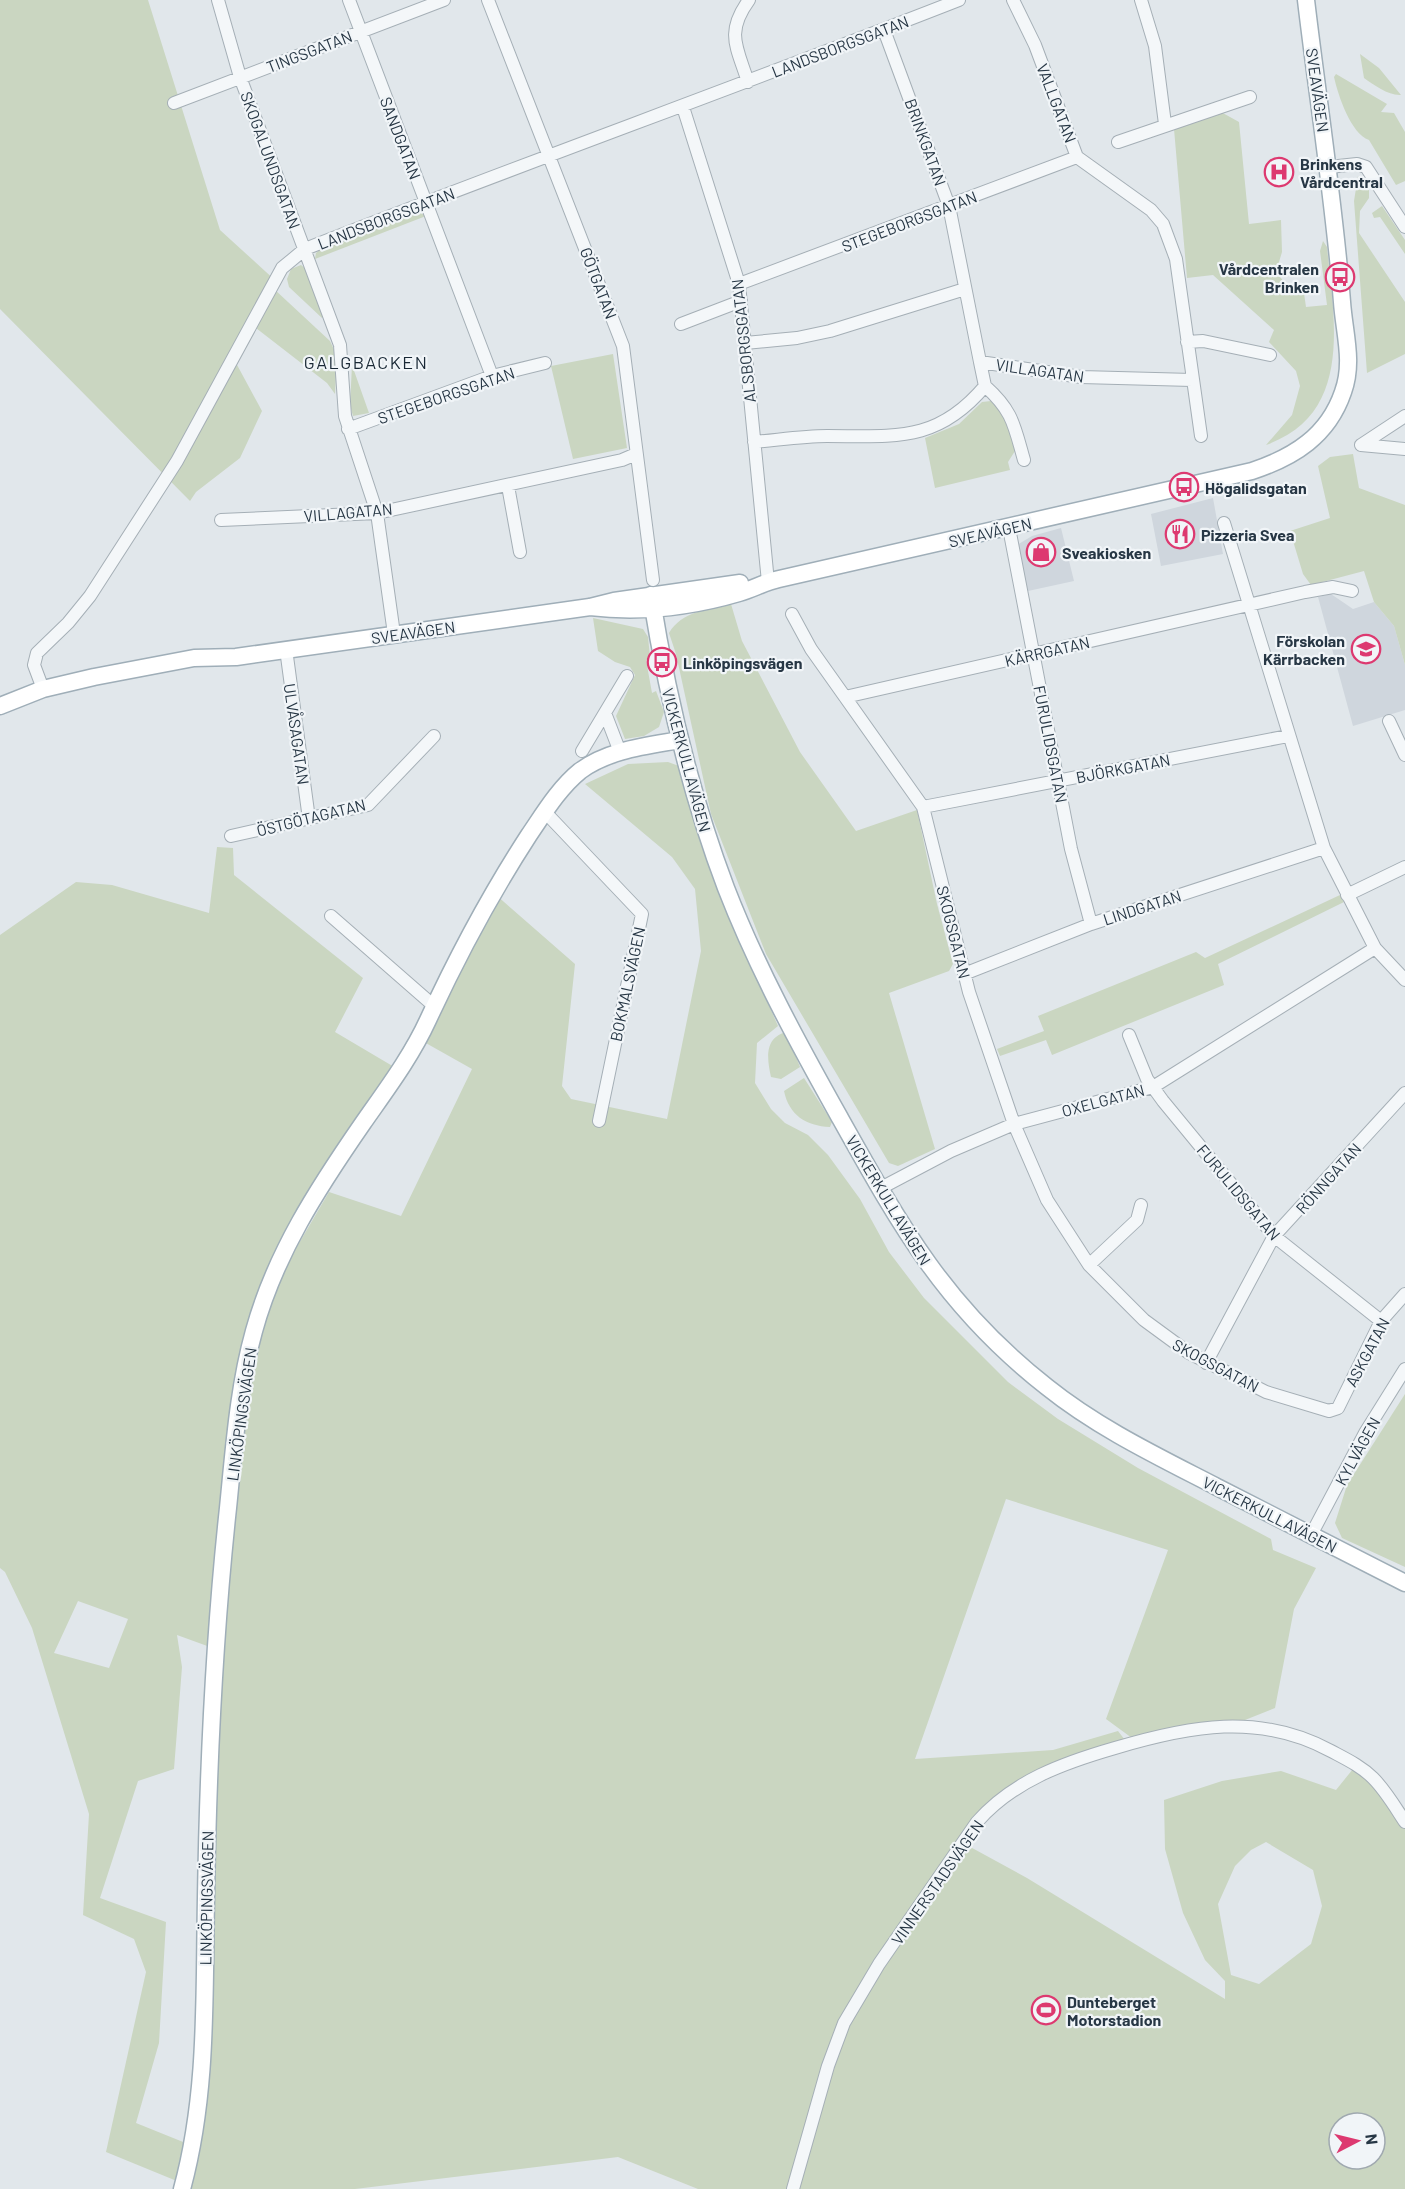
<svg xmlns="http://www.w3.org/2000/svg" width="1405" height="2189" viewBox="0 0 1405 2189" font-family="Barlow,sans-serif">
<rect width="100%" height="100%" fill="#e1e7eb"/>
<path fill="#cfd6dd" d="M1213 498 1223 554 1161 566 1151 514Z
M1061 528 1074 581 1028 591 1017 545 1032 536Z
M1331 594 1353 609 1374 602 1394 626 1405 665V710L1353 726 1318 597Z"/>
<path fill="#cad6c1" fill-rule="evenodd" d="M0 0H148L220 230 277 282 274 289 330 341 337 356 335 394 327 383 252 325 236 363 262 411 240 458 196 492 190 501 0 309Z
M1360 54 1379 68 1401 95C1389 96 1374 85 1364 78Z
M1336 74 1387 104 1381 112 1394 113 1405 132V181L1396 185 1369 140C1351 134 1338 95 1334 77Z
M1221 112 1239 122 1249 224 1281 220 1282 252 1276 272 1289 288 1303 286 1306 307 1327 305 1320 251 1323 241 1327 247C1334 320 1354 414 1266 445L1292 415 1300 386 1296 371 1269 342 1274 330 1213 275 1187 278 1174 129Z
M1358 176 1369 189V198L1360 211 1359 233 1405 302V354L1367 373 1354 201Z
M1382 206 1405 240V254L1380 217 1374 218 1372 213Z
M418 211 426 216 315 259 316 253 323 247Z
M301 265 306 269 324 314 322 318 289 287 287 279 291 269Z
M613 354 627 448 573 459 551 366Z
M352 365 369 413 353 416 350 405Z
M991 401C1009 409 1010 433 1015 451L1008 462 1010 470 935 488 925 438 959 424 982 402Z
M1353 454 1359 488 1405 505V706V665L1394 626 1374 602 1364 571 1311 585 1303 574 1290 531 1330 518 1318 466 1330 457Z
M731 604 742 641 800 752 856 831 917 810 937 904 953 964 949 971 889 993 935 1149 898 1166 889 1163 766 954 711 814 676 654 669 633C682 611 707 610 731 604Z
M593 618 643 629 648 637 650 657 646 660 652 693 656 691 664 712 659 727 644 736 625 739 616 716 635 675 630 667 615 662 598 651Z
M668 762 679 766C701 856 741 941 778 1026L757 1043 755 1083 771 1109 785 1123 808 1135 828 1155 860 1199 889 1252 924 1298 1008 1382 1058 1419 1138 1468 1271 1539 1273 1550 1316 1568 1294 1609 1275 1708 1230 1726 1136 1741 1106 1719 1168 1550 1006 1499 915 1759 1053 1750 1118 1731 1128 1744 1012 1789 963 1843 1027 1878 1225 1999V1981L1205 1960 1183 1913 1165 1849 1164 1800 1222 1781 1281 1771 1336 1790 1357 1764 1387 1788 1405 1809V2189H698L618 2157 355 2189H188L189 2186 106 2152 146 1972 134 1939 83 1915 89 1814 32 1628 5 1572 0 1568V935L76 882 112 885 209 913 217 847 233 848 234 875 363 978 335 1032 406 1074 316 1182 288 1262 329 1192 401 1216 472 1069 424 1042 495 894 575 964 562 1086 571 1099 667 1119 701 951 695 889 672 857 585 784 628 764ZM78 1601 128 1619 109 1668 54 1653ZM177 1635 221 1651 208 2098 198 2148 136 2123 159 2043 166 1922 100 1898 138 1781 174 1769 182 1667ZM1266 1842 1313 1870 1322 1906 1311 1944 1259 1984 1231 1975 1218 1904 1235 1866 1251 1850ZM1339 2123H1375V2159H1339Z
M1340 895 1344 902 1218 964 1224 985 1052 1055 1046 1040 1000 1056 997 1049 1044 1031 1038 1016 1196 952 1205 958Z
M786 1032 800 1067 781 1079 771 1077C767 1059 764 1038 786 1032Z
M804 1078 832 1122 830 1127C806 1126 789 1115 784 1091Z
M1405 1394V1567L1342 1538 1335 1523 1347 1485Z"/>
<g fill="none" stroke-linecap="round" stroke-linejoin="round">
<g stroke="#a5afb6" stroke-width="14">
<path id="minor" d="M218 0 240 77 340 345 345 416 377 513 394 634
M349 0 492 376
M488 0 623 346 653 580
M1013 0 1035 45 1077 157 1151 210 1163 224 1176 259 1201 436
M1141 0 1155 46 1165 124
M884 30 949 206 980 362
M748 82C737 47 725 33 749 0
M174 103 444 0
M683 107 739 284 768 582
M1118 142 1250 97
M1329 167 1357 164 1366 167 1405 227
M739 284 1077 157
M681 324 741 301
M1187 342 1203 341 1270 355
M745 343 797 338 830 331 965 289
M985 386C1013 411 1014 425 1024 460
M348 429 492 376 545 363
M754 442C778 440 803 436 827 436 895 436 937 443 985 386L980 362 1081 377 1192 380
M1361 445 1405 416
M1361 445 1405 449
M508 486 520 552
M221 520 377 513 622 460 636 454
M1224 523 1324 848 1375 948 1405 980
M1009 528 1071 849 1091 924
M792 614 811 649 923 807 969 992 1014 1124 1047 1200 1089 1265 1144 1320 1189 1353 1266 1392 1329 1411 1338 1408 1381 1321 1405 1294
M286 649 309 819
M43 689 34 665 37 653 68 623 90 596 177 461 282 268 305 249C522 164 742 85 959 0
M845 697 1305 592 1333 587 1352 591
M605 713 620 752
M1389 721 1405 755
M582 751 627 676
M923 807 1288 736
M545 812 642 914 599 1121
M231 836 368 805 434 736
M1347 895 1405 867
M331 916 434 1006
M964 974 1091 924 1324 848
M1129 1035 1147 1079 1163 1101 1274 1236 1381 1321
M879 1189 951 1151 1014 1124 1153 1087 1375 948
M1089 1265 1137 1220 1141 1205
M1206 1363 1274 1236 1405 1093
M1311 1535 1365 1433 1405 1369
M793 2189 828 2066 844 2023 879 1964 977 1822C1013 1781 1063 1763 1115 1748 1189 1726 1259 1712 1331 1751 1346 1759 1361 1766 1373 1778 1386 1791 1395 1807 1405 1822"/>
</g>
<g stroke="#9faeb8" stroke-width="19">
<path id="major" d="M651 595C667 695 690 793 726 888 757 968 798 1043 840 1118 901 1227 946 1308 1047 1387 1098 1428 1159 1457 1217 1487 1280 1519 1343 1551 1405 1583
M590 607C639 613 691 607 739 593 753 589 765 582 779 579L1252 471C1294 457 1328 436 1343 392 1354 362 1344 332 1342 302 1334 201 1318 101 1306 0
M0 706 43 689 94 677 194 658 236 657 590 607 614 601 740 583
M182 2189C208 2094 204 1996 206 1898 208 1767 214 1638 228 1508 234 1449 238 1388 254 1331 275 1254 318 1188 363 1123 386 1090 411 1057 428 1020 458 955 490 895 529 835 544 813 559 788 580 771 608 750 646 746 680 740"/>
</g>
<use href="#minor" stroke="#f4f7f9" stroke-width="12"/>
<use href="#major" stroke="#fff" stroke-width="16"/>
</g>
<defs>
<g id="hospital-ring" transform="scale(1.5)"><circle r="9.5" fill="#f1f5f8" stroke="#dd3970" stroke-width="1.5"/><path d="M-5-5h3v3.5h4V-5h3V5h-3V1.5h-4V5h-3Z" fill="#dd3970"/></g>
<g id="bus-ring" transform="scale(1.5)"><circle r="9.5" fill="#f1f5f8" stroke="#dd3970" stroke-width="1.5"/><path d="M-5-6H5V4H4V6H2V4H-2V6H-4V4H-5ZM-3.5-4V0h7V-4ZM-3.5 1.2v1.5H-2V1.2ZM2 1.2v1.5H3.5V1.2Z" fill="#dd3970"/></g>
<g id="restaurant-ring" transform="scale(1.5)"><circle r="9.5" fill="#f1f5f8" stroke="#dd3970" stroke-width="1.5"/><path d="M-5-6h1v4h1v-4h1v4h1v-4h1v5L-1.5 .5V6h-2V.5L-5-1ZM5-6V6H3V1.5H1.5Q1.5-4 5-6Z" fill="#dd3970"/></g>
<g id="shop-ring" transform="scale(1.5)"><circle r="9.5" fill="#f1f5f8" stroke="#dd3970" stroke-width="1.5"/><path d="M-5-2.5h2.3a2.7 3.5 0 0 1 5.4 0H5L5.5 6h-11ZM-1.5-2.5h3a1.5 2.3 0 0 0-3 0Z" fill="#dd3970"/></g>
<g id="school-ring" transform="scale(1.5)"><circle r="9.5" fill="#f1f5f8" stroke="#dd3970" stroke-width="1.5"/><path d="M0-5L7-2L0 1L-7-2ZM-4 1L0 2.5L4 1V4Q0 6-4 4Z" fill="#dd3970"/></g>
<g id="stadium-ring" transform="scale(1.5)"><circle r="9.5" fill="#f1f5f8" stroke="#dd3970" stroke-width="1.5"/><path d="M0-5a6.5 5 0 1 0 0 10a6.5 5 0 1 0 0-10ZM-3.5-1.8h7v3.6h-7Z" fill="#dd3970"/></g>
</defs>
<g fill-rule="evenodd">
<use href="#hospital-ring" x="1279" y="172"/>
<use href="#bus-ring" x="1340" y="277"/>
<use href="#bus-ring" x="1184" y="487"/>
<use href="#restaurant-ring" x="1180" y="534"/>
<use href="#shop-ring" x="1041" y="552"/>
<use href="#school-ring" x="1366" y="649"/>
<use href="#bus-ring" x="662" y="662"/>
<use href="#stadium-ring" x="1046" y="2010"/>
</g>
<g text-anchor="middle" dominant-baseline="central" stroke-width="4.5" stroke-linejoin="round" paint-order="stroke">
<g font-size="16" fill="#273745" stroke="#f1f5f8">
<text transform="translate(840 46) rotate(-21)">LANDSBORGSGATAN</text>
<text transform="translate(309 51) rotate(-21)">TINGSGATAN</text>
<text transform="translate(1318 90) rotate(82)">SVEAVÄGEN</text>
<text transform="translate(1057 103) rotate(69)">VALLGATAN</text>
<text transform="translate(401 138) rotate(69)">SANDGATAN</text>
<text transform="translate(926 142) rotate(70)">BRINKGATAN</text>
<text transform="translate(271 160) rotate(70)">SKOGALUNDSGATAN</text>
<text transform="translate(386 218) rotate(-21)">LANDSBORGSGATAN</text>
<text transform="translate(909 221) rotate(-21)">STEGEBORGSGATAN</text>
<text transform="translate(599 283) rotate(69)">GÖTGATAN</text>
<text transform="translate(743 341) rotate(-96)">ALSBORGSGATAN</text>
<text transform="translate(1040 370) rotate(8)">VILLAGATAN</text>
<text transform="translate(446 395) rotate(-19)">STEGEBORGSGATAN</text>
<text transform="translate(348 512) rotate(-5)">VILLAGATAN</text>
<text transform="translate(990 532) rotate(-13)">SVEAVÄGEN</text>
<text transform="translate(413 632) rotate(-8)">SVEAVÄGEN</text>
<text transform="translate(1047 651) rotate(-13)">KÄRRGATAN</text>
<text transform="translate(297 734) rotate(82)">ULVÅSAGATAN</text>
<text transform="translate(1051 744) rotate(79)">FURULIDSGATAN</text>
<text transform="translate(687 760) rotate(75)">VICKERKULLAVÄGEN</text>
<text transform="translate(1123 768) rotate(-11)">BJÖRKGATAN</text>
<text transform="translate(311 817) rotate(-14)">ÖSTGÖTAGATAN</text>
<text transform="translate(1142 907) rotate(-18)">LINDGATAN</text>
<text transform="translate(954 932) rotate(76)">SKOGSGATAN</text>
<text transform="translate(627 984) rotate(-78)">BOKMALSVÄGEN</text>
<text transform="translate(1103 1100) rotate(-15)">OXELGATAN</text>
<text transform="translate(1328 1178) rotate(-48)">RÖNNGATAN</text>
<text transform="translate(1239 1192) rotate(50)">FURULIDSGATAN</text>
<text transform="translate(889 1200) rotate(59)">VICKERKULLAVÄGEN</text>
<text transform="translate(1367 1352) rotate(-62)">ASKGATAN</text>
<text transform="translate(1216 1365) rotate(28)">SKOGSGATAN</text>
<text transform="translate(241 1414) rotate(-82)">LINKÖPINGSVÄGEN</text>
<text transform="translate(1357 1451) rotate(-61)">KYLVÄGEN</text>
<text transform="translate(1270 1514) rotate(27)">VICKERKULLAVÄGEN</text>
<text transform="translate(937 1882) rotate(-55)">VINNERSTADSVÄGEN</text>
<text transform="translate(206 1898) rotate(-89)">LINKÖPINGSVÄGEN</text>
</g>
<g font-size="16" font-weight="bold" fill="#273745" stroke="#f1f5f8" text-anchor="start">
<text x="1300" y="163">Brinkens<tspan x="1300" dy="18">Vårdcentral</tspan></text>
<text x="1319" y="268" text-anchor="end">Vårdcentralen<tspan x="1319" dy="18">Brinken</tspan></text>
<text x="1205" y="487">Högalidsgatan</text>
<text x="1201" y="534">Pizzeria Svea</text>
<text x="1062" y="552">Sveakiosken</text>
<text x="1345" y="640" text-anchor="end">Förskolan<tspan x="1345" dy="18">Kärrbacken</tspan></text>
<text x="683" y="662">Linköpingsvägen</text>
<text x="1067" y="2001">Dunteberget<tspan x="1067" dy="18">Motorstadion</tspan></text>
</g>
<g font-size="18" letter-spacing="1.5" fill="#192835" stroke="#f1f5f8">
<text x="366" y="362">GALGBACKEN</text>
</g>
</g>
<g transform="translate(1357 2141) rotate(83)"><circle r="28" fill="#f1f5f8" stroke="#a0a9b0" stroke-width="1.5"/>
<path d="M0-4.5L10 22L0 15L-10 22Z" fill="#dd3970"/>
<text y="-9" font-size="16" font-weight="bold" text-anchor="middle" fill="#273745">N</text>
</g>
</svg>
